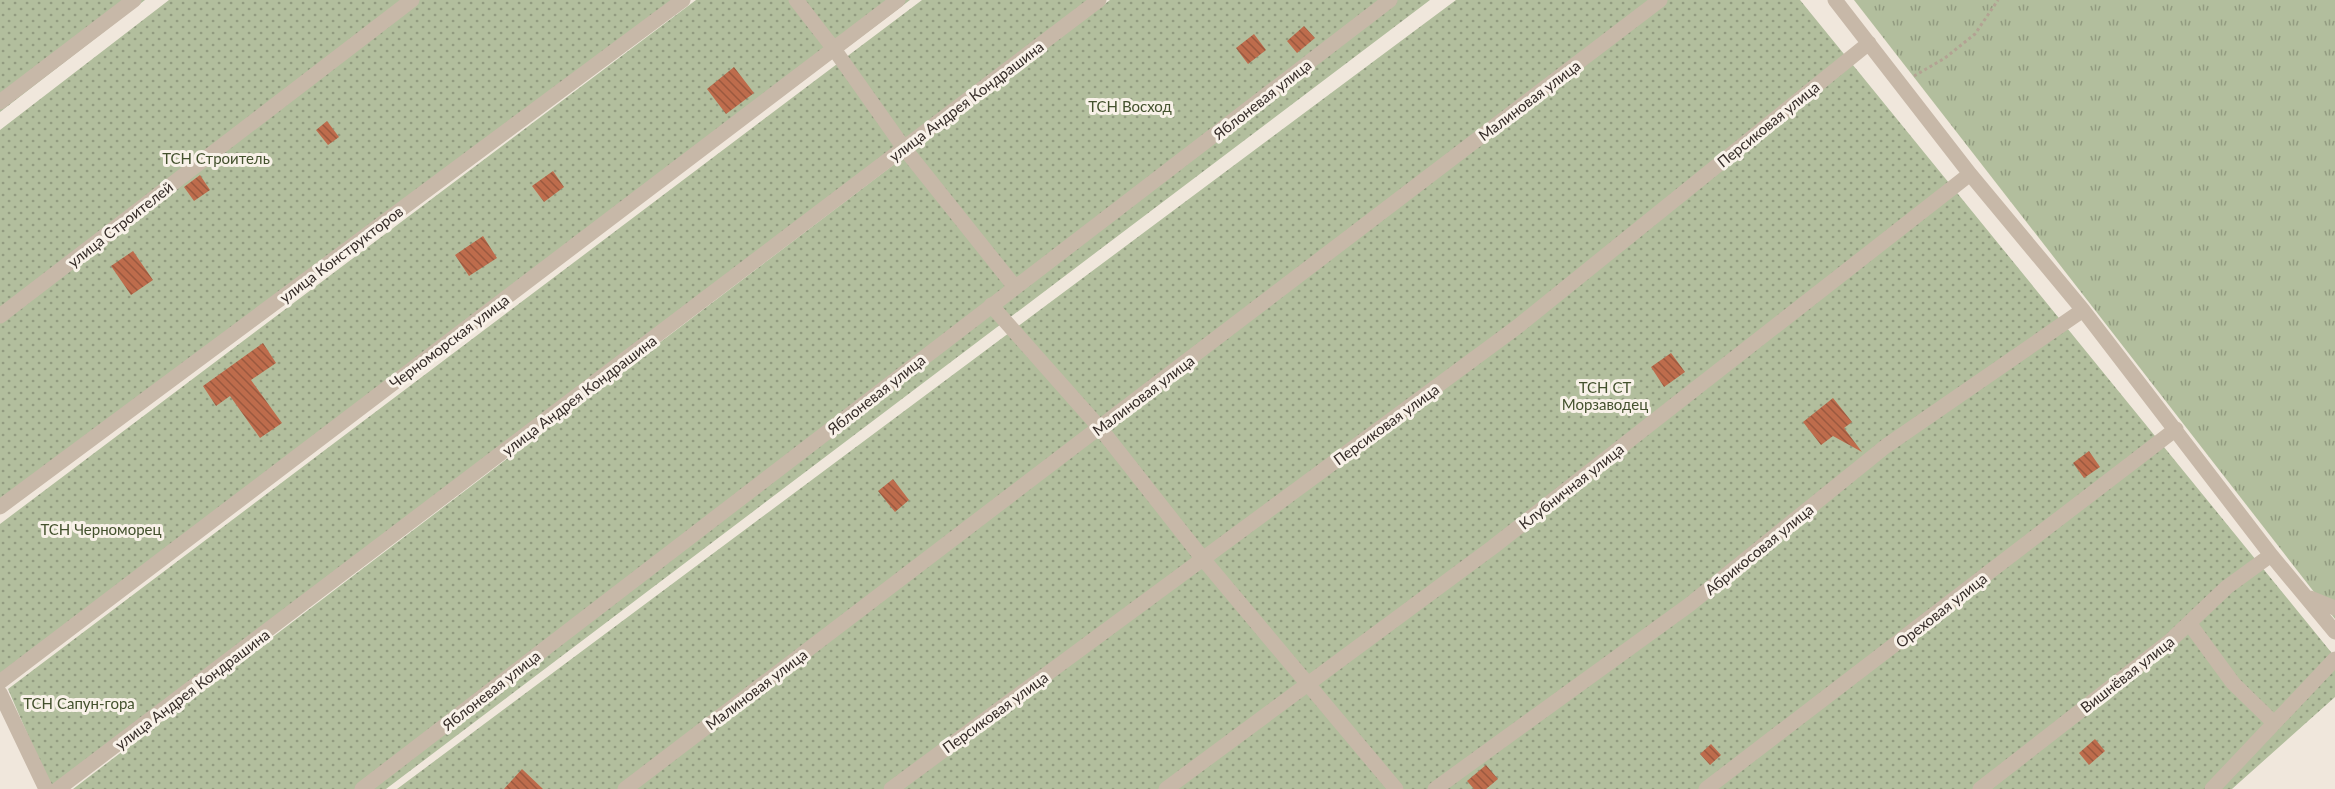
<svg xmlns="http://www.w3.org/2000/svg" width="2335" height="789" viewBox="0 0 2335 789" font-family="Lato,sans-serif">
<defs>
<pattern id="grass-tufts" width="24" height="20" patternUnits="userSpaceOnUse" patternTransform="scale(1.5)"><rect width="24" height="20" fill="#b2be9d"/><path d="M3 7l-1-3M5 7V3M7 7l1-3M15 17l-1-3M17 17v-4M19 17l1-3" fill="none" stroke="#929b80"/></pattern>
<pattern id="garden-dots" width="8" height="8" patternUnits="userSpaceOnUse" patternTransform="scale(1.5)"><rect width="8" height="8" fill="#b2be9d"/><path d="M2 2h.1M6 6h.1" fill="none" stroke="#929b80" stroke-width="1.8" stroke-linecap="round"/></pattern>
<pattern id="building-back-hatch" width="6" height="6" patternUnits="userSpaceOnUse" patternTransform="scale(1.5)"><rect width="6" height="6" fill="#be6c4c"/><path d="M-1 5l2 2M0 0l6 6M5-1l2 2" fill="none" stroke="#9b593f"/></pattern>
</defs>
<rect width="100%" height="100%" fill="#f0e7dc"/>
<path fill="url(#grass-tufts)" d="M1854 0H2335V619Z"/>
<path fill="url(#garden-dots)" d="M0 0H145L0 112Z
M169 0H684L0 513V130Z
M696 0H910L2 685 0 681V524Z
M922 0H1094L51 789 8 689Z
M1110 0H1430L386 789H73Z
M1456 0H1800L2335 657V697L2232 789H397Z"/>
<path fill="url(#building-back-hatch)" d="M1304 26 1315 38 1297 53 1287 41Z
M1254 34 1266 50 1248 64 1236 48Z
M734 67 754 93 726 114 707 89Z
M327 121 339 137 328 145 316 130Z
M553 171 564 187 544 202 532 186Z
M200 175 210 190 194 201 184 187Z
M483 236 497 258 469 276 455 255Z
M133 251 153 280 131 295 111 266Z
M263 343 276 363 251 380 282 423 260 438 230 396 216 406 203 386Z
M1671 353 1685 372 1664 387 1651 367Z
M1833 398 1852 422 1844 428 1862 452 1833 436 1821 445 1803 422Z
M2089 451 2100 467 2084 478 2073 463Z
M893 479 909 500 895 512 878 491Z
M2095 739 2105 751 2089 765 2079 753Z
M1711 744 1721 755 1710 765 1700 754Z
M1486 765 1498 779 1486 789H1474L1467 781Z
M522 769 543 789H504Z"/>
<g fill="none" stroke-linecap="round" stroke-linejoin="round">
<path stroke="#b3a293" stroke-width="3" stroke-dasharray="3 3" stroke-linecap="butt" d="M1914 76 1945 58 1975 34 1998 0"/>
<path stroke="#c7b8a8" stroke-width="15" d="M796 0 834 49 904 148 1015 287
M1835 0 1970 174 2083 310 2271 555 2335 632
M0 102 134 0
M991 305 1100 428 1203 559 1396 789
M0 316 412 0
M0 507 683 0
M2310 598 2335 608
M2189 623 2233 683 2274 723
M0 682 898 0
M0 693 46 789
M58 789 1099 0
M362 789 1390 0
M625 789 1660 0
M891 789 1517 327 1869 43
M1166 789 1493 547 1970 174
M1435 789 1689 605 1886 446 2083 310
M1706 789 2176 429
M1980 789 2170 641 2227 587 2271 555
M2212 789 2335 659"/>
</g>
<g text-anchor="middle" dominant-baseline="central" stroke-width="6" stroke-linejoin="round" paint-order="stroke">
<g font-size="15" fill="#352c28" stroke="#f8f1e8">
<text transform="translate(1262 99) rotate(-38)">Яблоневая улица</text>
<text transform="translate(1529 100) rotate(-37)">Малиновая улица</text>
<text transform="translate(966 101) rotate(-37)">улица Андрея Кондрашина</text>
<text transform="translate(1768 124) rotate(-39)">Персиковая улица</text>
<text transform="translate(120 224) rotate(-38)">улица Строителей</text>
<text transform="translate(341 254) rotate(-37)">улица Конструкторов</text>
<text transform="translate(449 341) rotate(-37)">Черноморская улица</text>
<text transform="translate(876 394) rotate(-38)">Яблоневая улица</text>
<text transform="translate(579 395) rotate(-37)">улица Андрея Кондрашина</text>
<text transform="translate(1143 395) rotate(-37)">Малиновая улица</text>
<text transform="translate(1386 424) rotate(-36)">Персиковая улица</text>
<text transform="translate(1571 486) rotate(-38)">Клубничная улица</text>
<text transform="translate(1759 549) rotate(-39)">Абрикосовая улица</text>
<text transform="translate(1941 610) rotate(-38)">Ореховая улица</text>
<text transform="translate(2127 674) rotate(-38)">Вишнёвая улица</text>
<text transform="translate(192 689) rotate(-37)">улица Андрея Кондрашина</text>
<text transform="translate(756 689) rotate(-37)">Малиновая улица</text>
<text transform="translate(491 690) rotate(-38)">Яблоневая улица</text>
<text transform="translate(995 712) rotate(-36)">Персиковая улица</text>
</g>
<g font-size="15" fill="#43512d" stroke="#f8f1e8">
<text x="1130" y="106">ТСН Восход</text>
<text x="216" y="158">ТСН Строитель</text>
<text x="1605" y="387">ТСН СТ<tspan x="1605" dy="17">Морзаводец</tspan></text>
<text x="101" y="529">ТСН Черноморец</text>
<text x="79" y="703">ТСН Сапун-гора</text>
</g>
</g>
</svg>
